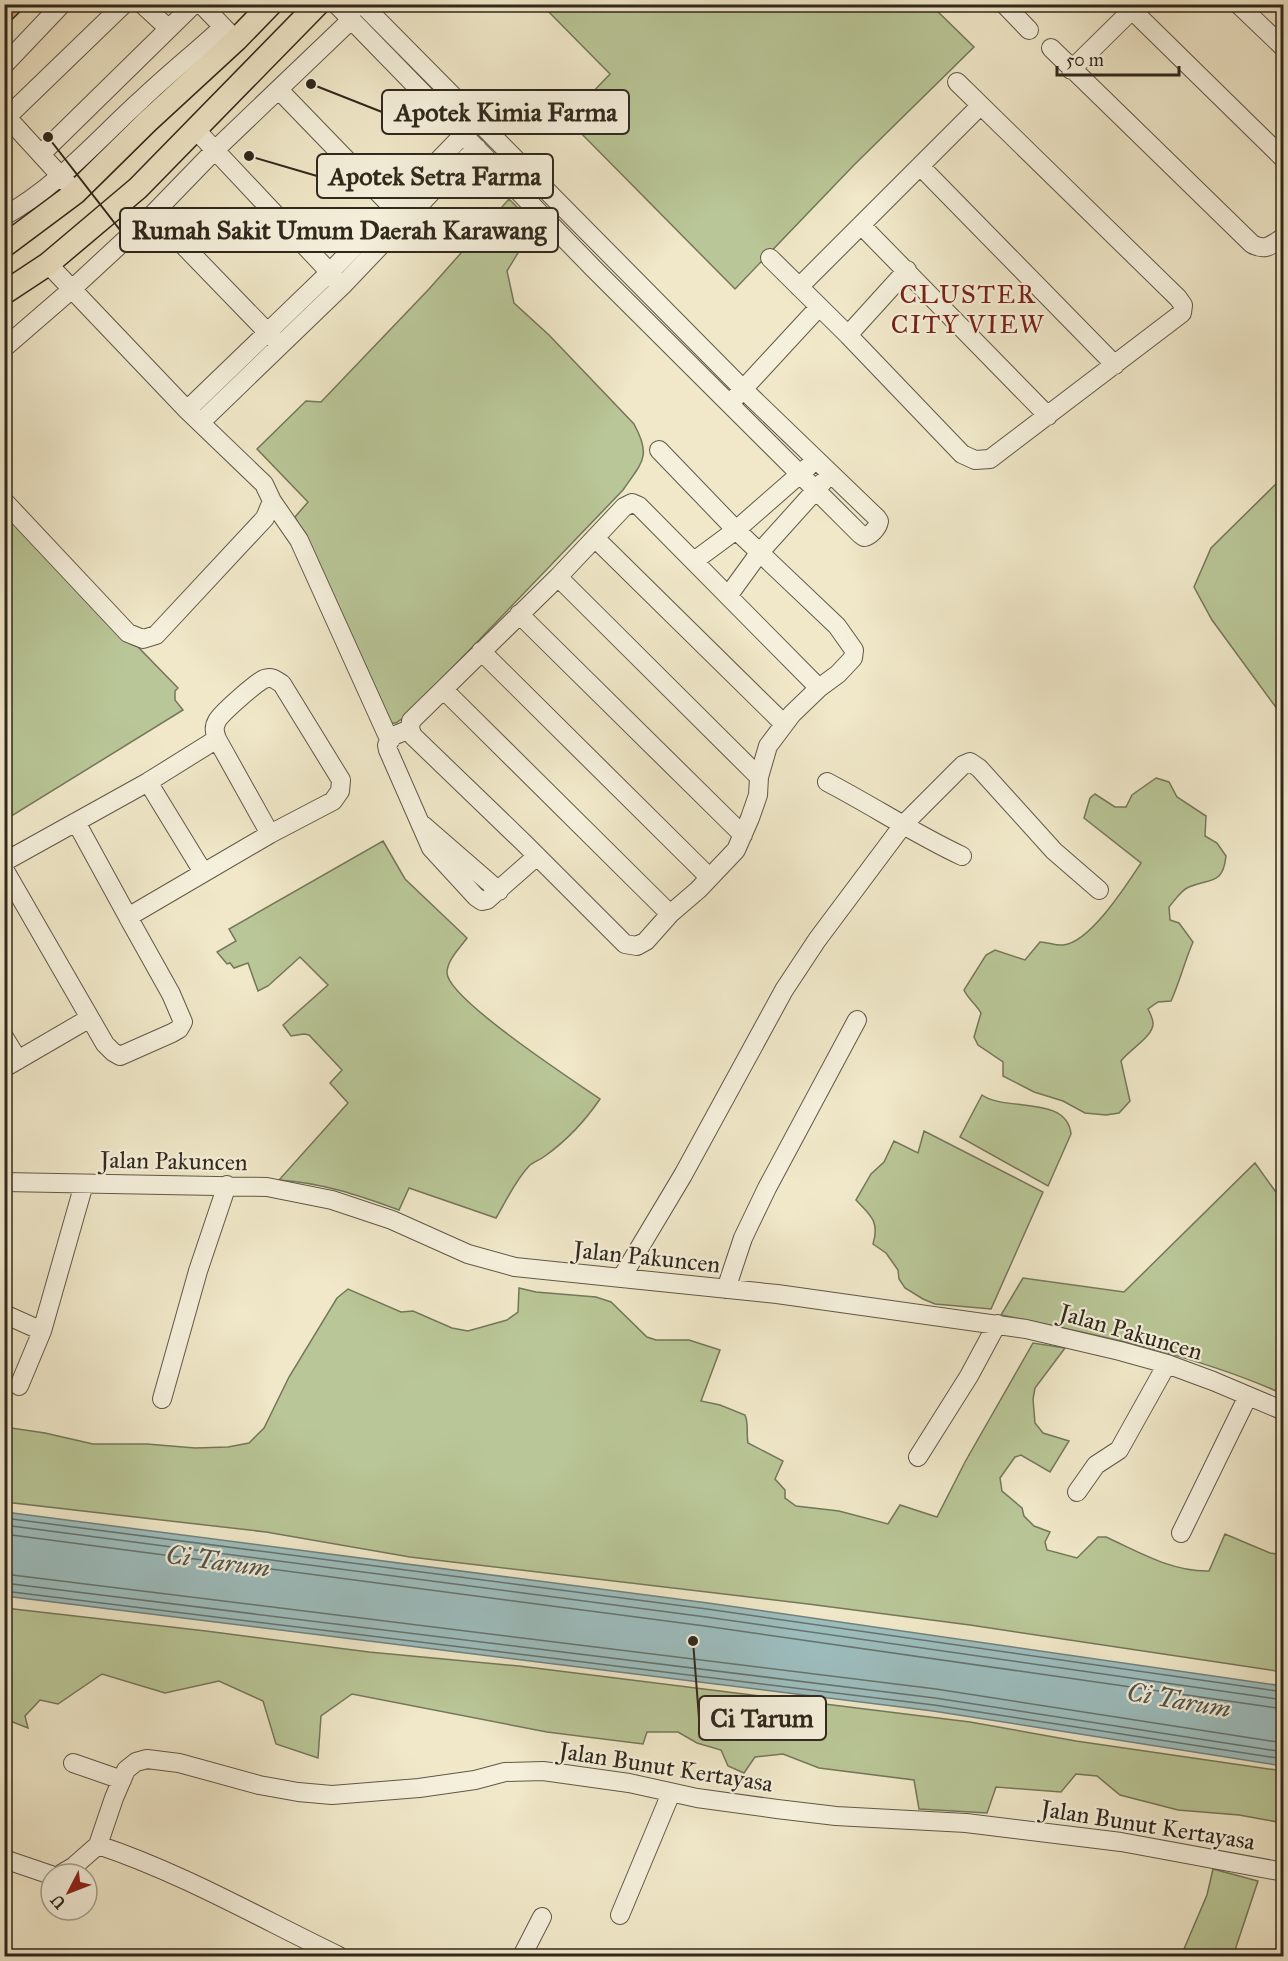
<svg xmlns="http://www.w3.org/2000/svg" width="1288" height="1961" viewBox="0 0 1288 1961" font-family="'IM FELL Great Primer',serif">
<rect width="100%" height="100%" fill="#f0e8c9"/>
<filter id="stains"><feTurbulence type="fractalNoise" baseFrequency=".00333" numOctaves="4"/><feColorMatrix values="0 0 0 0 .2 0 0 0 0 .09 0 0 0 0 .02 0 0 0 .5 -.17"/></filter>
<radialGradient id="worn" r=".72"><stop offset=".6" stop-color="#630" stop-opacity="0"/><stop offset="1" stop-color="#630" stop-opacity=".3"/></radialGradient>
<path fill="#b9c697" stroke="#74775a" stroke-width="1.5" d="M542 5H931L974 47 854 165 735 289 567 119 610 74Z
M509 199 535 225 507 271 514 303 549 335 634 424C652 457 642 462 623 490L407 715 396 723H390L295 517 308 502 257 449 306 401 321 402 429 289Z
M1283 477V717L1212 620 1194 587 1211 548Z
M5 510 131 644 138 647 178 688 175 691V700L183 710 5 820Z
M1156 778 1169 782 1177 797 1206 816 1205 836 1217 843 1226 856C1223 885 1211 878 1189 887 1181 890 1175 900 1169 907L1170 920 1179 923 1193 942C1184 963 1180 981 1171 1001L1158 1002 1148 1009C1150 1013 1153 1019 1153 1023 1154 1036 1129 1050 1121 1061L1130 1101 1119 1113 1106 1115 1085 1113 1063 1101 1034 1092 1003 1076V1062L978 1045 974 1037 981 1013C976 1004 968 999 964 990L986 955 995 950 1025 960 1040 942C1048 942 1055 946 1063 945 1090 943 1127 884 1141 863L1084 818 1090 798 1095 794 1115 807H1126L1132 795Z
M383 841 405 879 467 938C460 948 447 960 447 973 448 999 574 1081 600 1099 585 1121 566 1141 545 1156 540 1160 533 1162 529 1166 515 1181 506 1201 496 1218L409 1188 399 1210C358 1195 323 1183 279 1180L348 1103 330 1083 342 1070 309 1035 304 1034 291 1036 283 1025 328 985 300 957 268 986 258 991 248 963 234 968 230 963 227 964 217 952 236 941 229 929Z
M982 1095C1006 1112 1067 1095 1071 1134L1048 1186 960 1137Z
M924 1131 1043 1192 991 1309 935 1304 923 1299 905 1288 899 1279 898 1270 891 1260 886 1253 873 1244C880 1221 870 1215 856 1200L871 1174 884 1162 894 1141 918 1153Z
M1255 1163 1283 1202V1394C1194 1354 1097 1335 1001 1315L1023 1278 1124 1292Z
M519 1288 536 1292 596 1297 611 1302 647 1337 656 1340H689L720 1350 701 1401 720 1405 745 1415C749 1424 746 1433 748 1443L783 1461 775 1479 785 1490V1498L796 1506 839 1511 888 1524 900 1505 937 1517 965 1462 1033 1343 1065 1348 1035 1388 1033 1399 1035 1423 1043 1433 1069 1441 1050 1472 1021 1455 1015 1457 1000 1478 1002 1491 1022 1508 1024 1516 1034 1526 1050 1532 1045 1542 1047 1550 1077 1558 1098 1537H1106C1139 1552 1172 1572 1209 1571L1225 1534 1270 1553 1283 1555V1672L970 1625 808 1604 410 1557 266 1532 5 1502V1427L45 1433 93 1444H147L195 1448 228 1447 249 1443 264 1428 289 1377 337 1298 348 1289 401 1312 413 1311 452 1328 468 1331 507 1320 518 1312Z
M5 1608 206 1631 369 1652 519 1666 970 1722 1076 1741 1283 1771V1823L1239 1815 1178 1810 1120 1795 1097 1776 1076 1774 1061 1792 996 1787 987 1813 919 1809 914 1780 819 1768 783 1754 755 1757 744 1773 728 1766 721 1750 697 1743 678 1732H647L643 1744 547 1732 352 1694 321 1716 318 1758 276 1744 263 1701 219 1681 165 1693 102 1674 58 1704 40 1700 25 1716 28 1728 5 1719V1708L9 1706 6 1681H4Z
M1213 1869 1258 1881 1233 1956H1181L1207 1895Z"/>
<path fill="#9dbebf" stroke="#71827e" stroke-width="1.5" d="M5 1512 708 1603 1283 1686V1766L933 1711 5 1596Z"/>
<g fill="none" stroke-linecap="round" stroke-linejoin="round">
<path stroke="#66736e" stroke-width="1.5" d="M4 1518 707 1609 1284 1692
M4 1525 706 1617 1284 1700
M4 1534 705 1626 1284 1709
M4 1574 936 1689 1284 1743
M4 1583 935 1698 1284 1752
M4 1591 934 1705 1284 1759"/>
</g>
<path fill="#e49e8d" stroke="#30281d" stroke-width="1.5" d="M4 4H28L4 27Z"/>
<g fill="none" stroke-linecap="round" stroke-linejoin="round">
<g stroke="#605848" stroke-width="20">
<path id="minor" d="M142 4 168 28
M201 4 231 35
M336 4 594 269 860 534 864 537C870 536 878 528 879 521L877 518 743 389 362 4
M1004 4 1029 30
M1238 4 1284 48
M1132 10 1284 159
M1051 48 1252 244C1266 252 1272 244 1284 237
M4 65 62 4
M1071 70 1138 4
M279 90 399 214
M4 114 68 184
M7 117 124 4
M196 130 337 280
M41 154 194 4
M920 166 1115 365
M153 214 276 341
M4 216C57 187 97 140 141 100 167 75 196 52 223 27
M861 225 1048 416
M770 258 848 335 962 454 975 460 990 459 1182 313 1183 305 1178 298 957 82
M799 287 980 106
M848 335 907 270
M4 348 71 290 153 214 215 150 352 19
M735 398 819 307
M187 410 329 273 464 134
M201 422 343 285 444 179 477 148
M659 450 736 530 837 626 854 650 853 658 838 674 819 688 792 714 768 746 759 777 758 795 750 818 736 850 698 890 670 914 646 941 637 946 625 944 524 843 413 736 410 729 411 721 558 577 624 507 632 503 639 506 819 688
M4 501 128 633 143 639 156 635 265 518 272 501 264 484 187 410 48 264
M272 501 299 540 389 739
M595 538 783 723
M694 561 736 530 808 467
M558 577 759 777
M728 596 760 552 823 482
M519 614 743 835
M481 651 709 877
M444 690 670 914
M410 729 393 736 387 745 388 750 431 848 476 897 482 901 487 900 537 856
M148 782 203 872
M827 782C873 806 915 834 962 856
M76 822 128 917 270 834 333 801 340 791 341 780 282 684C276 680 272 676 264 679 256 683 221 713 217 721 213 728 215 733 217 739L270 834
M423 825 499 891
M4 862 148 782 217 739
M4 869 105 1044 113 1052 120 1056 172 1033 179 1029 183 1022 171 994 128 917
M4 1037 18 1060
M4 1068 90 1018
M4 1182 267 1187 332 1200 392 1220 468 1254 515 1267 777 1294 1026 1329 1120 1351 1167 1364 1213 1381 1284 1411
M622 1277 683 1175 784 990 817 940 903 825 963 765 970 762 979 768 1054 851 1099 890
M726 1289 743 1238 767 1188 857 1020
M4 1314 42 1331
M19 1386 42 1331 84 1184
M162 1399 198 1271 227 1185
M918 1457 969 1376 997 1324
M1077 1492 1096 1465 1119 1450 1167 1364
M1181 1533 1248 1396
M73 1763 122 1780
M98 1845 114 1798 126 1770 136 1762 147 1759 179 1763 259 1785 298 1792 332 1795 419 1788 475 1780 505 1772 543 1771 629 1783 697 1798 777 1809 836 1816 966 1823 1121 1842 1284 1872
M98 1845C182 1873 260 1918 339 1956
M4 1859 51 1875
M61 1874 73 1867 98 1845
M620 1915 671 1793
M522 1956 542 1917"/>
</g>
<g stroke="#30281d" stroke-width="25">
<path id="major" d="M4 246 75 193 147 122 236 40 271 4
M4 293 48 264 138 188 318 4"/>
</g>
<use href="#minor" stroke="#f5f0dc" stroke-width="18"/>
<use href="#major" stroke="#f0e8c9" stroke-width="22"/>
</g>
<g text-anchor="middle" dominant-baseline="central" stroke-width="4.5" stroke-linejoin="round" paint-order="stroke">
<g font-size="24" fill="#30281d" stroke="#f5f0dc">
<text transform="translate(174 1161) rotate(1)">Jalan Pakuncen</text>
<text transform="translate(647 1257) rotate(6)">Jalan Pakuncen</text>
<text transform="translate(1131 1332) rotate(16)">Jalan Pakuncen</text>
<text transform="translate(666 1767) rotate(9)">Jalan Bunut Kertayasa</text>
<text transform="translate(1148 1825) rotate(9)">Jalan Bunut Kertayasa</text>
</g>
<g font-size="26" letter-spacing="1.5" fill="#7a1f14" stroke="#f5f0dc">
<text x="968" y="294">CLUSTER<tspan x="968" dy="30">CITY VIEW</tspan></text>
</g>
<g font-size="26" font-style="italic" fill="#51554e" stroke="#f5f0dc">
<text transform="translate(218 1561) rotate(8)">Ci Tarum</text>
<text transform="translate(1179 1700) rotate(10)">Ci Tarum</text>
</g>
</g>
<path fill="none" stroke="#30281d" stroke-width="2" d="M311 84L382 112M249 156L317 176M48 137L120 230M693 1641L699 1718"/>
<g fill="#30281d" stroke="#f5f0dc" stroke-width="2">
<circle cx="311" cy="84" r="6"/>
<circle cx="249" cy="156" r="6"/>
<circle cx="48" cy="137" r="6"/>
<circle cx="693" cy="1641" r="6"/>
</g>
<g fill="#f5f0dc" stroke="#30281d" stroke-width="2">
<rect x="382" y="90" width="247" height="44" rx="6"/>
<rect x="317" y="154" width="236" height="44" rx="6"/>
<rect x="120" y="208" width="438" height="44" rx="6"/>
<rect x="699" y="1696" width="127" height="44" rx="6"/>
</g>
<g font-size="26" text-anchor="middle" font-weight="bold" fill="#30281d">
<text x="506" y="121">Apotek Kimia Farma</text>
<text x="435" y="185">Apotek Setra Farma</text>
<text x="339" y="239">Rumah Sakit Umum Daerah Karawang</text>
<text x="762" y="1727">Ci Tarum</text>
</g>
<rect width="1288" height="1961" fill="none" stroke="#f0e8c9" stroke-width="24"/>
<rect x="6" y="6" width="1276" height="1949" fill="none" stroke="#30281d" stroke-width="3"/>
<rect x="12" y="12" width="1264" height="1937" fill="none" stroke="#30281d" stroke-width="1.5"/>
<g transform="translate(69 1892) rotate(228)"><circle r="28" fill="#f5f0dc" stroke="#a6a090" stroke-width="1.5"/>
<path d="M0-4.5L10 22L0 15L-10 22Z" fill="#8f2418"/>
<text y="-9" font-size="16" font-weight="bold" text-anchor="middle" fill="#30281d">U</text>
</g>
<path d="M1057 66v9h122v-9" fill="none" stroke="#30281d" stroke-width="3"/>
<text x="1066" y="66" font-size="18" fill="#30281d" stroke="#f5f0dc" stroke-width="4.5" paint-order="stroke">50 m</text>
<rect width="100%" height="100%" filter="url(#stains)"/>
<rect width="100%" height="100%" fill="url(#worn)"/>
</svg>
